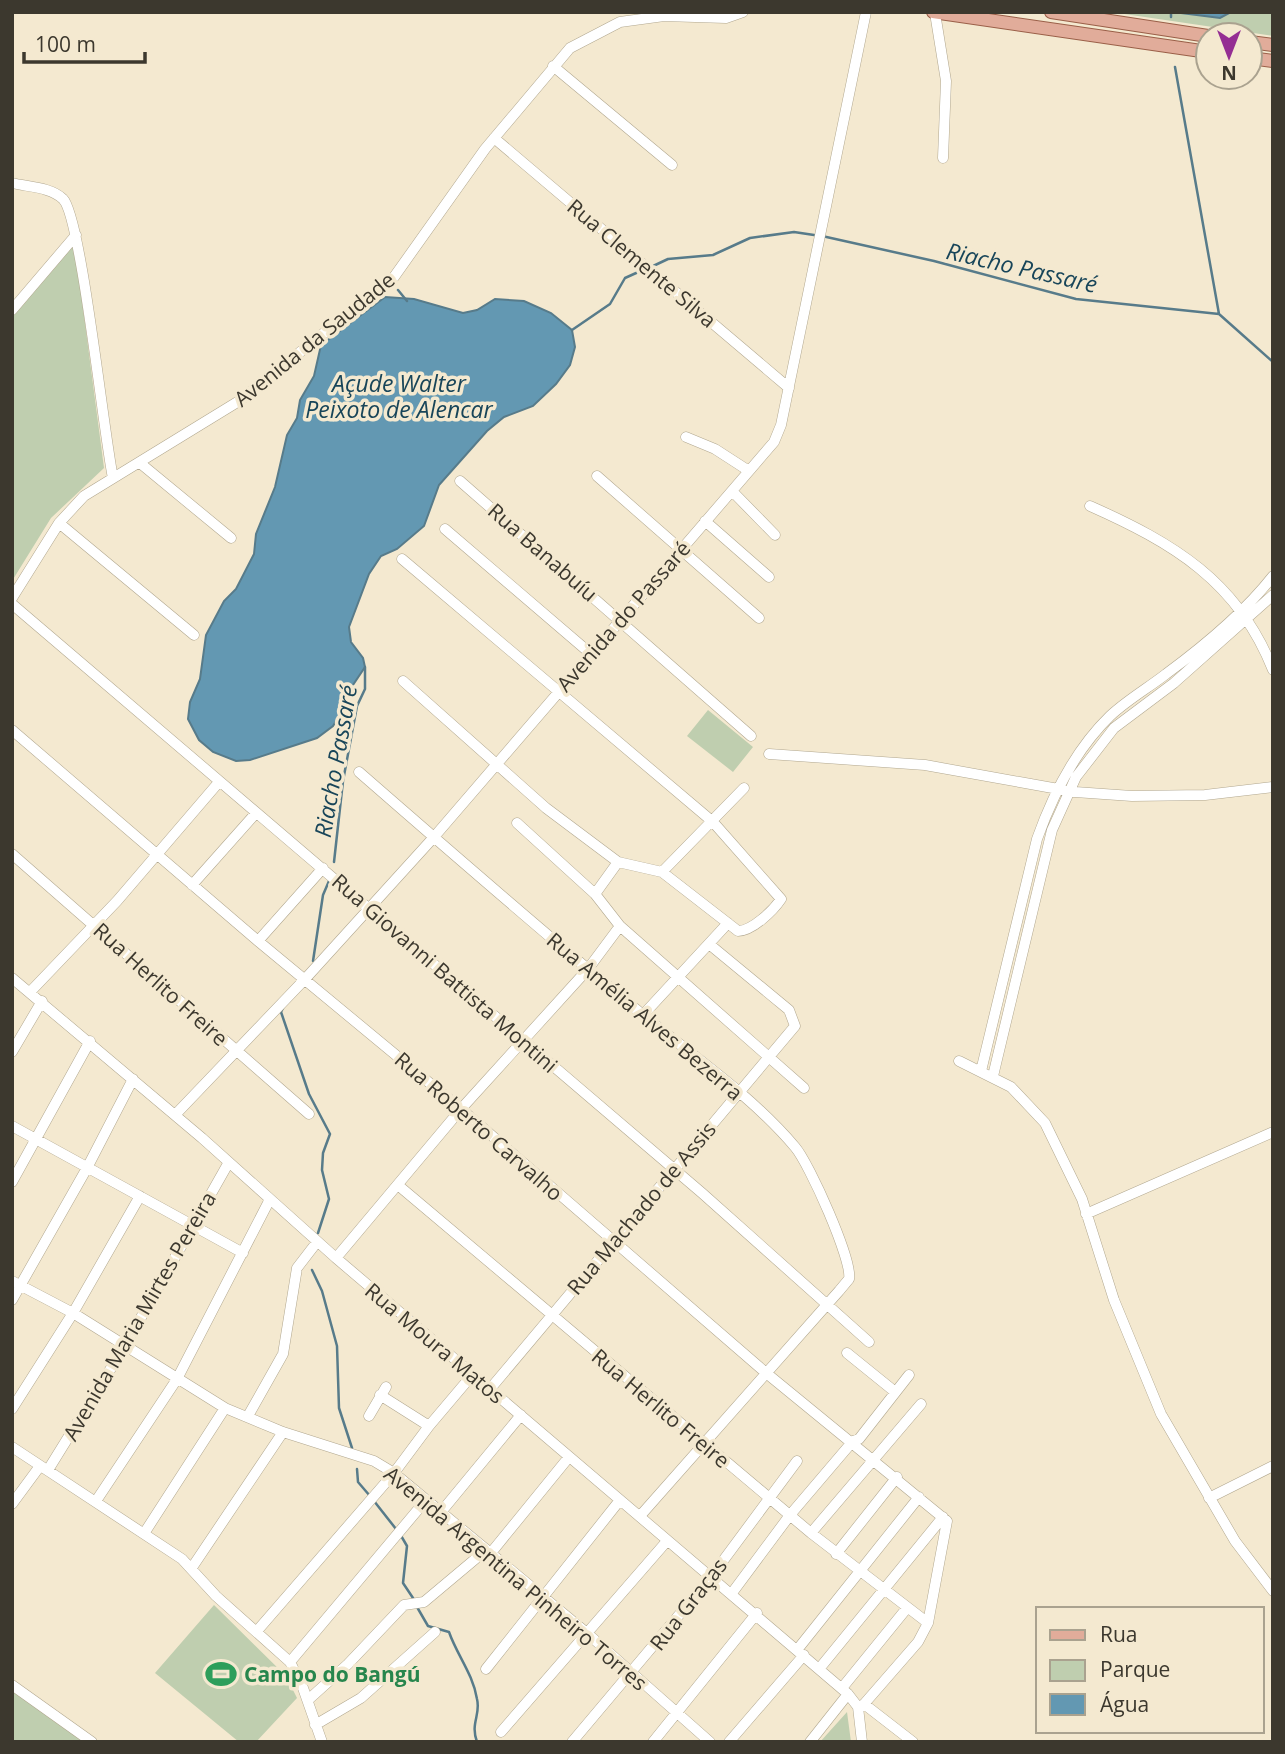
<svg xmlns="http://www.w3.org/2000/svg" width="1285" height="1754" viewBox="0 0 1285 1754" font-family="'Open Sans',sans-serif">
<rect width="100%" height="100%" fill="#f4e9d0"/>
<path fill="#bfceaf" d="M1111 12H1173L1220 18 1231 12H1273V36Z
M69 245 75 247 104 468 51 518 12 581V316Z
M708 710 753 747 733 772 687 736Z
M214 1605 286 1676 297 1698 256 1742H239L155 1673Z
M12 1690 85 1742H12Z
M847 1712 851 1742H820Z"/>
<path fill="#6398b2" stroke="#577b8a" stroke-width="2" d="M1173 12H1231L1220 18Z
M385 297 414 299 463 313 477 310 495 299 524 301 551 313 572 330 575 347 570 365 556 384 533 406 504 417 487 431 439 485 424 526 397 549 381 556 369 574 349 627 351 642 363 658 365 667 353 685 345 706 333 726 317 738 250 760 236 761 213 752 199 740 188 719 190 702 200 679 206 635 224 601 236 589 254 554 256 534 275 487 287 435 297 418 300 400 314 376 321 345Z"/>
<g fill="none" stroke-linecap="round" stroke-linejoin="round">
<path stroke="#577b8a" stroke-width="2.5" d="M1171 12V17
M1175 67 1219 314
M822 236 934 261 1076 299 1219 314
M651 267 668 259 713 255 750 238 794 232 814 235
M398 290 407 301
M1219 314 1273 362
M572 330 610 304 625 278 645 269
M334 862 343 781 357 706 365 689V667
M313 961 323 895 329 881
M283 1008 281 1012 309 1094 330 1134 323 1153 322 1170 329 1199 318 1233
M312 1270 322 1291 337 1346 339 1408 352 1448
M357 1469 358 1482 370 1496
M374 1501 396 1529
M400 1534 407 1546 403 1583 415 1601
M417 1607 428 1626 449 1632C457 1655 473 1674 477 1699 481 1715 470 1723 477 1742"/>
<g stroke="#b1a78f" stroke-width="11">
<path id="minor" d="M935 13 946 81 943 158
M553 66 672 165
M494 138 789 388
M12 183C28 187 51 187 63 199 81 216 104 436 113 478
M12 310 76 235
M686 437 715 449 749 471
M140 463 231 538
M597 476 759 618
M460 481 751 736
M732 491 775 535
M1090 506C1173 543 1238 581 1273 670
M705 521 769 577
M59 523 194 635
M445 529 591 654
M402 559 713 822 781 899C773 911 752 931 738 931L662 872 618 862
M12 598 59 523 84 496 239 401 394 277 485 149 570 48 620 22 664 16 726 18 743 12
M12 604 702 1193 869 1342
M403 681 546 808 618 862
M12 730 258 941 461 1109 765 1372 947 1521 928 1623 918 1642 864 1704
M769 754 925 765 1075 792 1132 796 1205 795 1273 787
M359 772C453 854 547 936 643 1015 694 1057 752 1096 795 1147 809 1163 853 1261 849 1279L839 1291 640 1516
M517 823 595 894
M12 854 309 1114
M618 862 595 894 620 926 804 1088
M662 872 744 788
M192 885 256 813
M258 941 323 868
M12 978 202 1138 336 1258 848 1694 858 1707
M30 992 117 901 219 782
M643 1015 728 923
M12 1052 42 1001
M959 1061 1011 1087 1045 1123 1082 1199 1114 1300 1161 1414 1235 1541 1273 1591
M981 1071 1037 839C1053 794 1075 750 1110 716 1127 700 1148 688 1166 674 1204 646 1244 613 1273 576
M993 1076 1052 830 1076 777 1114 728 1174 683 1273 595
M175 1115 306 978 434 837 774 442 781 425 866 12
M12 1126 243 1253
M12 1182 90 1041
M399 1186 811 1533 928 1623
M1086 1214 1273 1132
M336 1258 461 1109 588 969 620 926
M12 1281 73 1313 225 1408 283 1432 374 1461 394 1473 588 1634 710 1742
M12 1300 87 1168 133 1079
M847 1353 894 1391
M490 1389 795 1026 789 1010 709 944
M380 1395 429 1426
M12 1409 73 1313 140 1196
M248 1416 283 1354 297 1268 317 1242
M369 1416 386 1387
M12 1447 182 1559 216 1596 290 1662 303 1688 322 1742
M48 1470 126 1344 229 1162
M1209 1498 1273 1466
M96 1501 177 1379 269 1201
M12 1504 40 1466
M441 1512 521 1415
M145 1532 225 1408
M811 1533 921 1404
M490 1554 569 1457
M836 1554 897 1477
M191 1569 283 1432
M732 1593 790 1515 853 1441 859 1439 909 1375
M257 1631 394 1473 429 1426 473 1374
M797 1650 919 1497
M290 1662 426 1500
M486 1669 620 1500
M819 1669 943 1517
M12 1685 92 1742
M842 1688 907 1608
M308 1700 348 1664 404 1605 424 1602 486 1550
M858 1707 862 1742
M859 1707 864 1704 913 1742
M315 1725 361 1698 435 1632
M501 1732 667 1541
M572 1742 711 1577 797 1461
M653 1742 757 1613
M729 1742 804 1655
M810 1742 848 1694"/>
</g>
<g stroke="#9a5f48" stroke-width="14">
<path id="major" d="M933 12 1208 52
M1051 12 1208 36
M1250 42 1273 45
M1250 58 1273 61"/>
</g>
<use href="#minor" stroke="#fff" stroke-width="10"/>
<use href="#major" stroke="#e1ac9a" stroke-width="12"/>
</g>
<defs>
<g id="stadium-bare" transform="scale(2.415)"><path d="M0-5a6.5 5 0 1 0 0 10a6.5 5 0 1 0 0-10ZM-3.5-1.8h7v3.6h-7Z" fill="#2e9e5b" stroke="#f4e9d0" stroke-width="2.5" paint-order="stroke"/></g>
</defs>
<g fill-rule="evenodd">
<use href="#stadium-bare" x="221" y="1674"/>
</g>
<g text-anchor="middle" dominant-baseline="central" stroke-width="7" stroke-linejoin="round" paint-order="stroke">
<g font-size="21" fill="#3c382e" stroke="#f4e9d0">
<text transform="translate(642 263) rotate(40)">Rua Clemente Silva</text>
<text transform="translate(314 339) rotate(-39)">Avenida da Saudade</text>
<text transform="translate(543 552) rotate(41)">Rua Banabuíu</text>
<text transform="translate(623 616) rotate(-49)">Avenida do Passaré</text>
<text transform="translate(445 973) rotate(41)">Rua Giovanni Battista Montini</text>
<text transform="translate(161 984) rotate(42)">Rua Herlito Freire</text>
<text transform="translate(645 1016) rotate(40)">Rua Amélia Alves Bezerra</text>
<text transform="translate(479 1126) rotate(41)">Rua Roberto Carvalho</text>
<text transform="translate(641 1208) rotate(-50)">Rua Machado de Assis</text>
<text transform="translate(139 1316) rotate(-60)">Avenida Maria Mirtes Pereira</text>
<text transform="translate(435 1343) rotate(40)">Rua Moura Matos</text>
<text transform="translate(661 1408) rotate(40)">Rua Herlito Freire</text>
<text transform="translate(516 1578) rotate(40)">Avenida Argentina Pinheiro Torres</text>
<text transform="translate(688 1604) rotate(-52)">Rua Graças</text>
</g>
<g font-size="21" font-weight="bold" fill="#27864d" stroke="#f4e9d0" text-anchor="start">
<text x="244" y="1674">Campo do Bangú</text>
</g>
<g font-size="23" font-style="italic" fill="#184559" stroke="#f4e9d0">
<text transform="translate(1022 267) rotate(13)">Riacho Passaré</text>
<text x="399" y="383">Açude Walter<tspan x="399" dy="26">Peixoto de Alencar</tspan></text>
<text transform="translate(335 761) rotate(-80)">Riacho Passaré</text>
</g>
</g>
<rect width="1285" height="1754" fill="none" stroke="#3c382e" stroke-width="28"/>
<rect x="1036" y="1607" width="228" height="126" fill="#f4e9d0" stroke="#aaa28f" stroke-width="2"/>
<rect x="1050" y="1630" width="35" height="10" fill="#e1ac9a" stroke="#aaa28f" stroke-width="2"/>
<text x="1100" y="1642" font-size="21" fill="#3c382e">Rua</text>
<rect x="1050" y="1660" width="35" height="21" fill="#bfceaf" stroke="#aaa28f" stroke-width="2"/>
<text x="1100" y="1677" font-size="21" fill="#3c382e">Parque</text>
<rect x="1050" y="1694" width="35" height="21" fill="#6398b2" stroke="#aaa28f" stroke-width="2"/>
<text x="1100" y="1712" font-size="21" fill="#3c382e">Água</text>
<g transform="translate(1229 56) rotate(180)"><circle r="33" fill="#f4e9d0" stroke="#aaa28f" stroke-width="2"/>
<path d="M0-5L12 26L0 18L-12 26Z" fill="#942e93"/>
<text y="-10" font-size="19" font-weight="bold" text-anchor="middle" fill="#3c382e">N</text>
</g>
<path d="M24 52v10h121v-10" fill="none" stroke="#3c382e" stroke-width="3.5"/>
<text x="35" y="52" font-size="21" fill="#3c382e" stroke="#f4e9d0" stroke-width="5" paint-order="stroke">100 m</text>
</svg>
